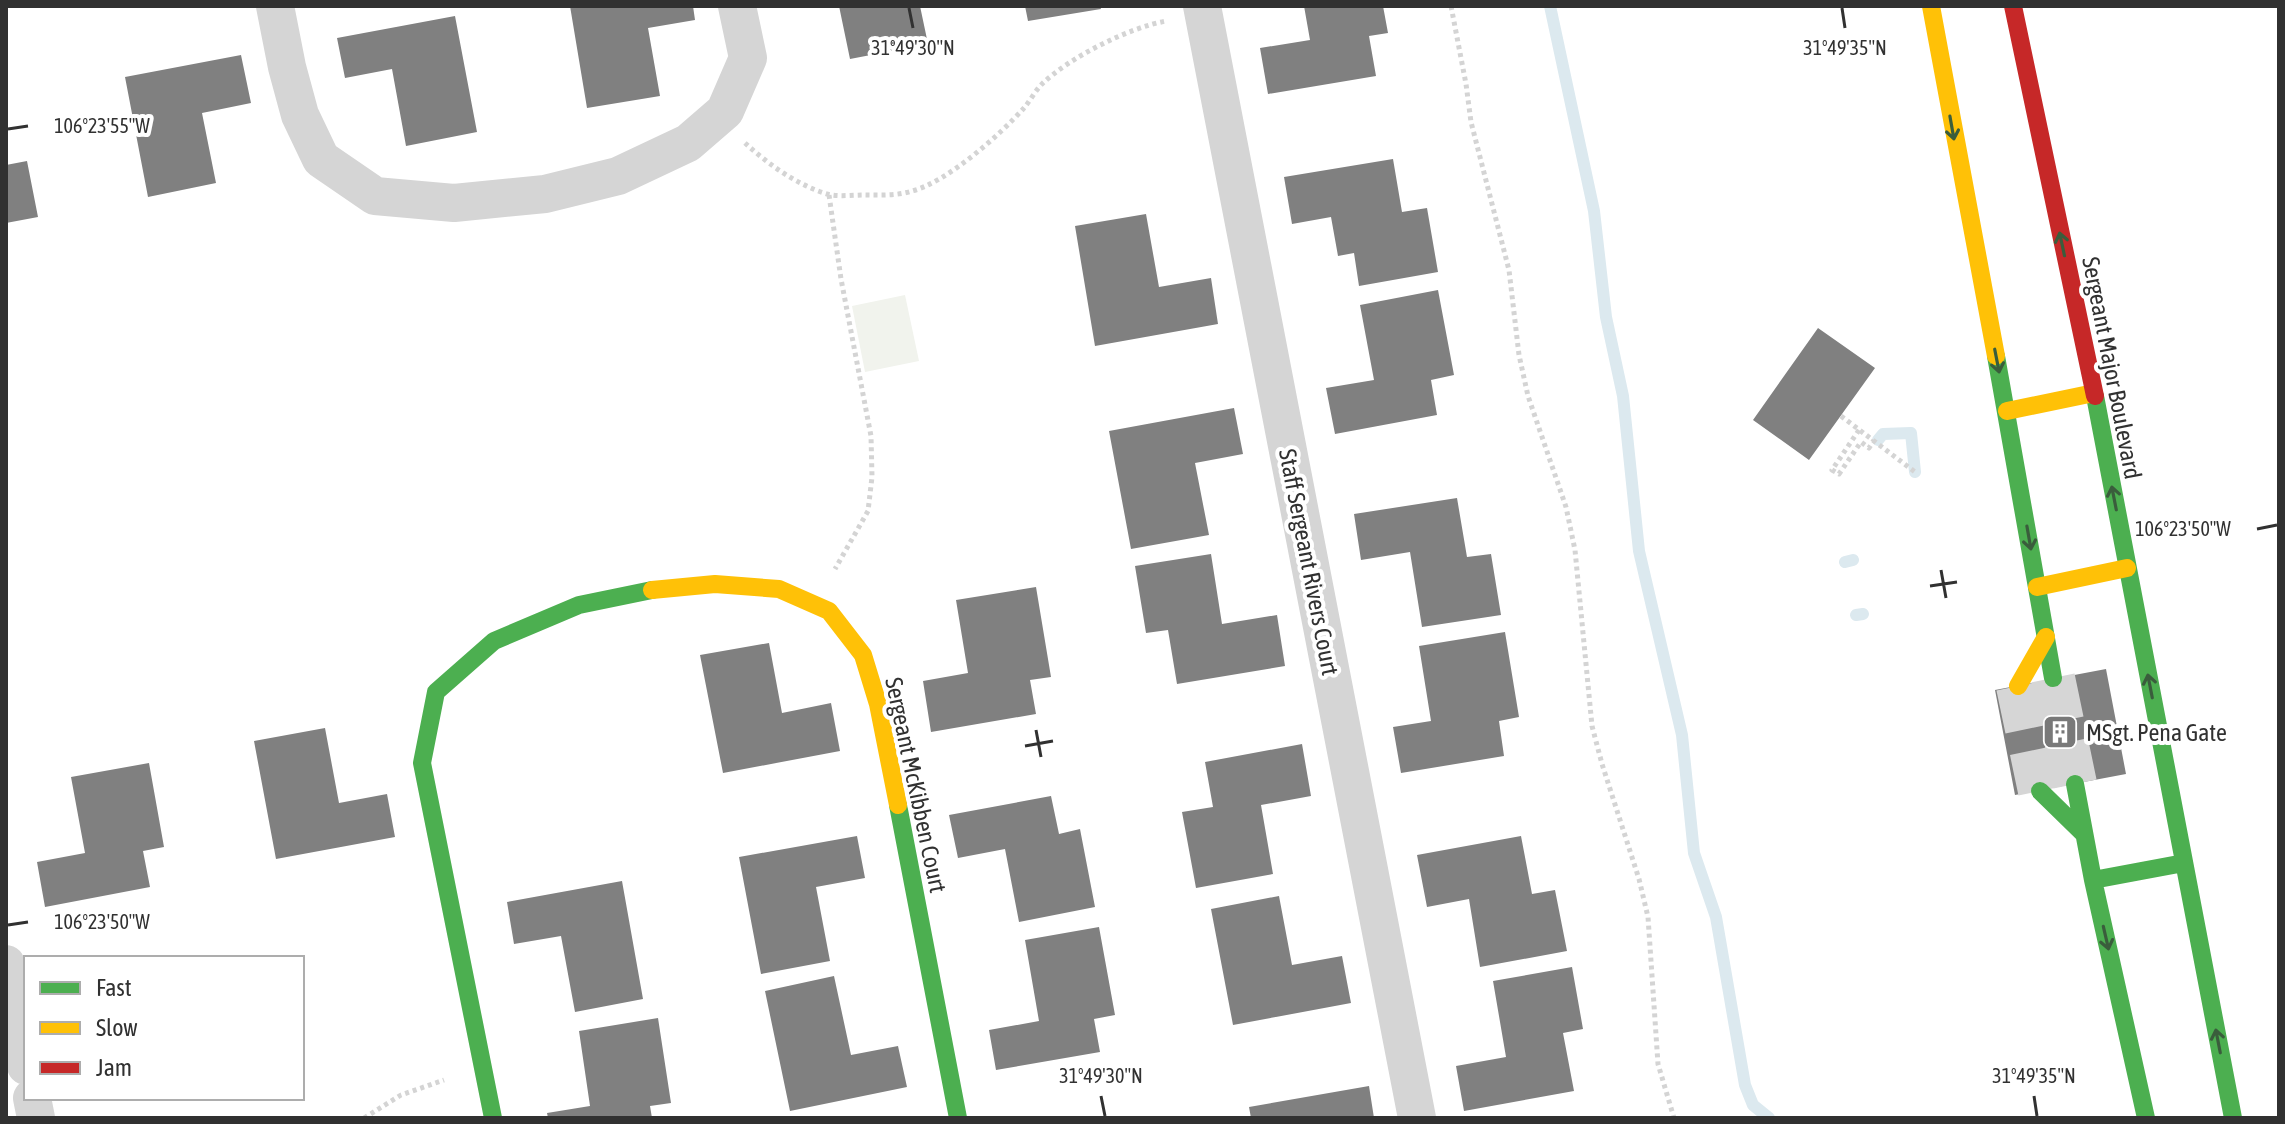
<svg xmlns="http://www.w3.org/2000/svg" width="2285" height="1124" viewBox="0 0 2285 1124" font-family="'Asap Condensed',sans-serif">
<rect width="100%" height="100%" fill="#fff"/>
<path fill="#f1f3ed" d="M905 295 919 361 865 372 852 306Z"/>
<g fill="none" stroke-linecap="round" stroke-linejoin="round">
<path stroke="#dce9ef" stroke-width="12" d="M1550 6 1594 211 1606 317 1623 396 1639 551 1682 735 1694 853 1716 917 1745 1085 1753 1105 1769 1118
M1878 440 1883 434 1911 433 1915 472
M1845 562 1853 560
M1856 615 1863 614"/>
</g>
<path fill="#808080" d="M570 6H693L695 20 648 28 660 96 587 108Z
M839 6H920L928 44 850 59Z
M1025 6H1100L1101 9 1028 21Z
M1304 6H1383L1388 33 1369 36 1376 76 1268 94 1260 48 1310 40Z
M455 16 477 132 406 146 392 69 345 78 337 38Z
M241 55 251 103 202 113 216 183 148 197 125 77Z
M1393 159 1402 212 1427 208 1438 272 1359 286 1354 253 1338 256 1331 217 1292 224 1284 177Z
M27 161 38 217 6 223V165Z
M1146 214 1159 287 1211 278 1218 324 1095 346 1075 226Z
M1438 290 1454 375 1431 380 1437 415 1335 434 1326 388 1374 380 1360 305Z
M1818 328 1875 368 1809 460 1753 420Z
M1234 408 1243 454 1195 463 1209 535 1131 549 1109 431Z
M1457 498 1467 557 1491 554 1501 615 1422 627 1410 552 1361 560 1354 514Z
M1211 554 1222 624 1277 615 1285 666 1177 684 1168 630 1146 633 1135 566Z
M1036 587 1051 677 1030 680 1036 714 931 732 923 681 968 673 956 600Z
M1505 632 1519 717 1499 721 1504 756 1401 773 1393 727 1431 721 1419 646Z
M769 643 782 713 831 703 840 751 723 773 700 655Z
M2106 669 2126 774 2015 795 1995 690Z
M325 728 339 803 387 794 395 837 276 859 254 741Z
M1302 744 1311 796 1261 805 1273 874 1196 888 1182 812 1213 807 1205 762Z
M149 763 164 847 143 851 150 887 45 907 37 862 85 853 71 777Z
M1051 796 1059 834 1080 829 1095 907 1019 922 1005 849 958 858 949 815Z
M857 836 865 878 816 887 830 961 761 974 739 857Z
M1521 836 1532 894 1555 890 1567 951 1480 967 1469 899 1427 907 1417 855Z
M622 881 643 999 575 1012 561 936 514 944 507 902Z
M1279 896 1292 965 1342 956 1351 1003 1233 1025 1211 909Z
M1099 927 1115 1015 1094 1019 1100 1052 996 1070 989 1030 1039 1021 1025 940Z
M1572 967 1583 1029 1563 1033 1574 1091 1464 1111 1456 1066 1506 1057 1493 981Z
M834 976 851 1055 898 1046 907 1087 790 1111 765 991Z
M658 1018 671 1103 650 1106 652 1118H548L547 1113 590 1106 579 1031Z
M1369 1086 1374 1118H1251L1249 1107Z"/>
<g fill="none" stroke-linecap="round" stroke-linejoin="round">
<path stroke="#d6d6d6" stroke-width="44" stroke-dasharray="44 22" stroke-linecap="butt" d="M2053 678 2075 784
M2018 686 2040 791"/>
<path stroke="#d4d4d4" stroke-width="5" stroke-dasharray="4 4" stroke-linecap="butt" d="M1451 6 1466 84 1471 122 1509 270 1519 355 1528 396 1566 507 1575 550 1592 726 1602 764 1639 879 1648 917 1658 1064 1674 1118
M745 143C768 164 797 185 827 194 838 197 852 195 864 195 880 195 897 196 912 191 947 182 1000 135 1024 108 1030 101 1035 91 1042 84 1070 57 1128 28 1166 21
M829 195 841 279 871 436 872 477 868 511 835 569
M1841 416 1915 472
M1859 430 1832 470 1839 474 1861 442 1869 448 1874 440
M364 1118 401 1095 444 1080"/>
<path stroke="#d5d5d5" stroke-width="38" d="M275 6 287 67 300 115 321 159 375 196 454 203 545 194 618 176 688 143 725 111 748 58 737 6
M1202 6 1417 1118
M6 964 26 1066
M32 1098 36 1118"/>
<path stroke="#4caf50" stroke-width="18" d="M1996 356 2053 678
M2095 396 2233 1118
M2075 784 2093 880 2146 1118
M2040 791 2083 833
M898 805 958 1118
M2093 880 2184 863
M493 1118 422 763 436 692 494 641 579 605 652 590"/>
<path stroke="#ffc107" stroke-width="18" d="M1931 6 1996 356
M2007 411 2094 393
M2037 587 2127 568
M652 590 715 584 779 589 829 611 863 655 878 704 898 805
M2018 686 2046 637"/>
<path stroke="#c62828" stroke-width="18" d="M2013 6 2095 396"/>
</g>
<defs><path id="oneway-shaft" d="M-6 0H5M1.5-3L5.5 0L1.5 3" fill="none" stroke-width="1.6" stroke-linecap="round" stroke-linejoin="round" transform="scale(2)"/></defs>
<g stroke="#3a5d3c">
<use href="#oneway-shaft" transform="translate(1952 128) rotate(80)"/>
<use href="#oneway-shaft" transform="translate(2062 244) rotate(-102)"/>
<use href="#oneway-shaft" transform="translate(1997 361) rotate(79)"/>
<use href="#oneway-shaft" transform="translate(2114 498) rotate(-101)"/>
<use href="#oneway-shaft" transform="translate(2029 538) rotate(80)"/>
<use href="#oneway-shaft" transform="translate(2150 686) rotate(-101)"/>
<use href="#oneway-shaft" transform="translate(2106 938) rotate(77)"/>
<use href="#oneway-shaft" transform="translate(2218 1041) rotate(-101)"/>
</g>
<path fill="none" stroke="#313131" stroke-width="3" d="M909 8 913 28M1842 8 1845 28M8 129 28 126M2257 529 2277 525M1941 570 1946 598M1930 586 1957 582M1036 730 1041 757M1025 746 1053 741M8 925 28 922M1101 1096 1105 1116M2034 1096 2037 1116"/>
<defs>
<g id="building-square" transform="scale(1.8)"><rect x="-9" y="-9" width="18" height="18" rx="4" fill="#797979" stroke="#fff"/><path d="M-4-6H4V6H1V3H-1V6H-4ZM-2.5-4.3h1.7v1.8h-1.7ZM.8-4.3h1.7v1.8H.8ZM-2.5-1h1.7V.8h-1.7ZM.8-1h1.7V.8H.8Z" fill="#fff"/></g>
</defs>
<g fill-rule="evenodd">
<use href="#building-square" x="2060" y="732"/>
</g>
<g text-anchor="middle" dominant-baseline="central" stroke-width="8" stroke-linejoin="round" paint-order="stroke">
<g font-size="24" fill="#313131" stroke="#fff">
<text transform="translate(2112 368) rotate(79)">Sergeant Major Boulevard</text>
<text transform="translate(1309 562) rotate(79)">Staff Sergeant Rivers Court</text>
<text transform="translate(916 785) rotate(78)">Sergeant McKibben Court</text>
</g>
<g font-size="24" fill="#313131" stroke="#fff" text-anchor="start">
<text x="2086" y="732">MSgt. Pena Gate</text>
</g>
</g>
<g font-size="20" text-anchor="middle" fill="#313131" stroke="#fff" stroke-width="8" stroke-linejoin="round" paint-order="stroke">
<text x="913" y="55">31°49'30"N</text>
<text x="1845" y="55">31°49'35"N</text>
<text x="102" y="133">106°23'55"W</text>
<text x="2183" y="536">106°23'50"W</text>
<text x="102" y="929">106°23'50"W</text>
<text x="1101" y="1083">31°49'30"N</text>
<text x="2034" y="1083">31°49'35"N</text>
</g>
<rect width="2285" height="1124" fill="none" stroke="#313131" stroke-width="16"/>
<rect x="24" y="956" width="280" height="144" fill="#ffffff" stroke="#adadad" stroke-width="2"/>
<rect x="40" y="982" width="40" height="12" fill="#4caf50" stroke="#adadad" stroke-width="2"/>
<text x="96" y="996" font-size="24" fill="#313131">Fast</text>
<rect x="40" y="1022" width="40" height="12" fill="#ffc107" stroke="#adadad" stroke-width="2"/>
<text x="96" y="1036" font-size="24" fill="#313131">Slow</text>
<rect x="40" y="1062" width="40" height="12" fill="#c62828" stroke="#adadad" stroke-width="2"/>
<text x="96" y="1076" font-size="24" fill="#313131">Jam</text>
</svg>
